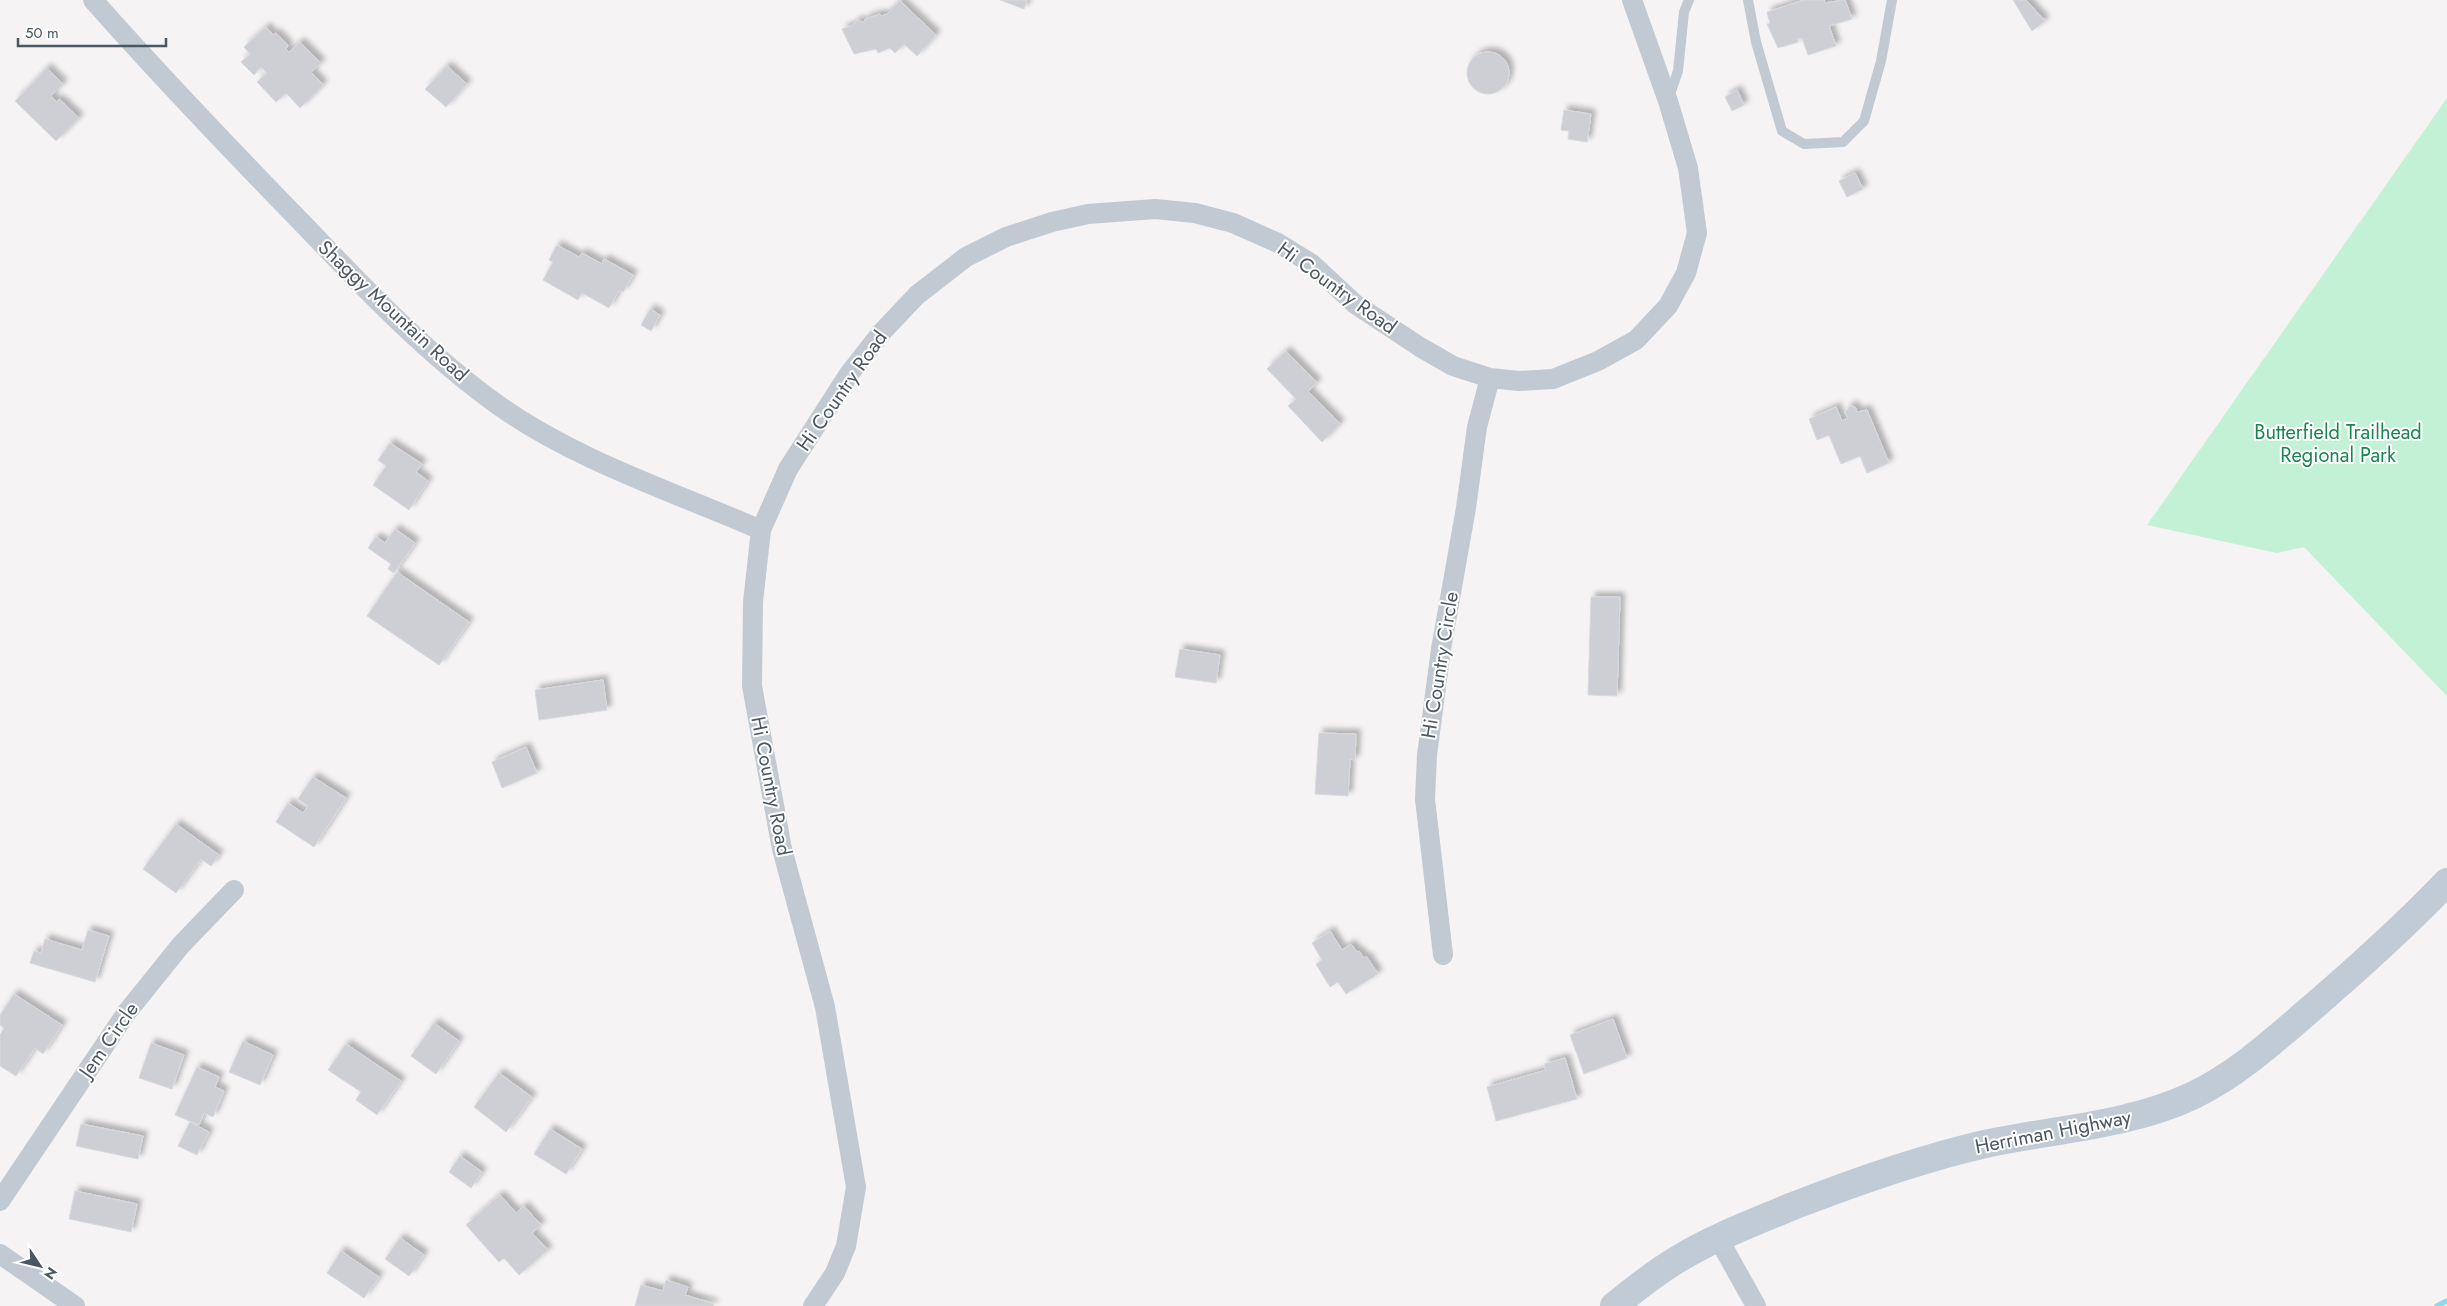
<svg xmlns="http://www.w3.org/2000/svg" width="2447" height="1306" viewBox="0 0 2447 1306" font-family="Jost,sans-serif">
<defs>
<filter id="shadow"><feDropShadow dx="4.5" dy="-4.5" stdDeviation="2.5" flood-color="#0004"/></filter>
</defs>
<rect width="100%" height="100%" fill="#f5f3f3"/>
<path fill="#c3f1d5" d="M2447 98V696L2304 547 2277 553 2147 525Z"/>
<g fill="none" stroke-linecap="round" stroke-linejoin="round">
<path stroke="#90daee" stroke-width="5.5" d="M2437 1306 2447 1301"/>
</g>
<path fill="#cdcfd5" stroke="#d7d9de" filter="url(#shadow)" d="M1000 0H1027L1024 9Z
M1804 0H1824L1825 3 1845 0 1852 19 1829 26 1836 46 1808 55 1802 38 1797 39 1798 42 1778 48 1767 24 1770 23 1767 12Z
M2013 0H2026L2045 21 2032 31Z
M900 1 936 35 917 56 904 44 895 53 890 48 878 53 876 49 854 54 842 29 851 26 858 20 862 22 866 21 865 19 880 14 881 16 887 14Z
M266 27 273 35 276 33 288 45 286 49 289 52 300 42 321 63 311 72 323 85 300 108 286 93 276 102 257 82 267 73 261 67 254 75 241 62 250 54 244 47Z
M1467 73a21 21 0 1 1 42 0a21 21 0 1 1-42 0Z
M447 66 467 84 446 107 425 89Z
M47 68 63 84 51 96 57 102 59 99 79 118 56 141 15 101Z
M1737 90 1744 105 1732 111 1725 97Z
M1564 110 1591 114 1587 142 1568 139 1569 131 1561 130Z
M1855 173 1863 189 1847 197 1839 181Z
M557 245 579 257 582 253 602 264 604 259 633 275 623 292 619 290 609 308 582 293 578 300 543 280 553 262 549 260Z
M650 309 660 315 651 331 641 325Z
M1286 351 1317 383 1308 391 1340 424 1322 442 1288 406 1296 399 1267 369Z
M1850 406 1855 407 1857 412 1867 410 1889 463 1867 473 1860 456 1841 464 1829 435 1817 440 1809 419 1836 407 1842 421 1848 418 1845 412Z
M390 443 422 464 416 472 428 481 409 510 373 485 386 466 378 460Z
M395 529 415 543 394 573 388 569 391 564 368 548 376 537 385 543Z
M397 572 469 622 439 665 367 616Z
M1591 597H1620L1617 696 1588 695Z
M1180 649 1220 655 1216 683 1175 677Z
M603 680 607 710 539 720 535 690Z
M1319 733 1356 734 1355 760 1350 759 1348 796 1315 794Z
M526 747 537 773 502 788 492 762Z
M313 777 346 798 314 847 276 822 288 803 303 813 308 806 298 799Z
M176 824 219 855 211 866 201 859 176 893 143 869Z
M88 930 109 936 95 982 30 963 34 951 41 953 45 939 82 950Z
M1330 931 1342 950 1351 944 1357 952 1359 951 1364 958 1366 956 1378 974 1346 994 1338 982 1330 987 1316 964 1322 960 1312 943Z
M14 994 62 1025 43 1054 35 1048 16 1076 0 1066V1035L4 1028 0 1025V1015Z
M1613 1019 1627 1058 1584 1074 1570 1035Z
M434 1023 459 1041 436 1074 411 1056Z
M243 1041 273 1055 260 1085 229 1072Z
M151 1043 184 1055 172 1089 139 1078Z
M346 1044 401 1081 377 1115 356 1100 361 1092 328 1070Z
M1565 1058 1577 1099 1496 1121 1487 1087 1546 1070 1544 1064Z
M197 1067 219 1077 215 1087 224 1091 213 1117 204 1113 199 1125 175 1115Z
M499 1073 532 1097 506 1132 474 1107Z
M190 1122 209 1132 197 1155 178 1146Z
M81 1124 143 1136 138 1159 76 1146Z
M550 1129 582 1149 566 1174 534 1154Z
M460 1156 482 1172 471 1188 449 1172Z
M75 1191 137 1204 131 1232 69 1219Z
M500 1195 516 1213 524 1206 541 1225 532 1233 548 1250 519 1275 504 1258 499 1262 466 1225Z
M400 1238 424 1255 409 1276 385 1259Z
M341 1251 379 1277 364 1298 327 1273Z
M666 1280 688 1287 685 1295 714 1304 713 1306H635L641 1285 663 1291Z"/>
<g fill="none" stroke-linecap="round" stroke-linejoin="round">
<path stroke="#c1cad2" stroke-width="10" d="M1748 0 1756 42 1782 131 1804 144 1843 142 1864 121 1881 61 1892 0
M1669 97 1678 71 1684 12 1689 0"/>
<path stroke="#c1cad2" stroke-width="20" d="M93 0C162 78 234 153 307 228 366 290 428 355 498 405 575 460 674 492 761 530
M1443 955 1425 799 1427 755 1441 649 1466 508 1477 427 1490 378
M0 1201 127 1012 181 945 234 890
M1718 1238 1756 1306
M0 1254 75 1306
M813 1306 835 1273 846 1246 856 1187 825 1007 782 849 752 686 753 602 761 530 788 469 849 374 882 332 917 295 966 257 1006 237 1052 222 1088 214 1155 209 1195 213 1233 223 1278 243 1312 264 1355 304 1420 347 1453 366 1490 378 1519 381 1553 379 1598 361 1636 340 1668 306 1686 273 1697 233 1688 168 1668 101 1632 0"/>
<path stroke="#c1cbd6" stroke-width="28" d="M1614 1306C1635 1289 1656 1272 1680 1258 1715 1237 1755 1222 1793 1206 1855 1182 1919 1159 1985 1144 2055 1129 2129 1126 2194 1095 2237 1074 2271 1043 2306 1013 2355 971 2403 928 2447 882"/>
</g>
<g text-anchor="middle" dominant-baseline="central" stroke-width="4" stroke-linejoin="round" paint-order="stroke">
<g font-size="20" fill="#4a5661" stroke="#fff">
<text transform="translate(1337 288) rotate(36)">Hi Country Road</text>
<text transform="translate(393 311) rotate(43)">Shaggy Mountain Road</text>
<text transform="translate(842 391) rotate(-55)">Hi Country Road</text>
<text transform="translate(1440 665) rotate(-81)">Hi Country Circle</text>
<text transform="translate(771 786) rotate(79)">Hi Country Road</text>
<text transform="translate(109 1040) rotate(-55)">Jem Circle</text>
<text transform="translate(2053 1132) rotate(-11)">Herriman Highway</text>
</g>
<g font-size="20" fill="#17864f" stroke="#fff">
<text x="2338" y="432">Butterfield Trailhead<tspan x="2338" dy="23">Regional Park</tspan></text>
</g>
</g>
<g transform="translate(40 1266) rotate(125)" stroke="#ffffff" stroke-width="4" paint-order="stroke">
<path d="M0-4L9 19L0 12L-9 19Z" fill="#4a5661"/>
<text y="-8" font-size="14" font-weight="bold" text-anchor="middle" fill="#4a5661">N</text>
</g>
<path d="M18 38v8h148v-8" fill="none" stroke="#4a5661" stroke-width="2.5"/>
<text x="25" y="38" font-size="15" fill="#4a5661" stroke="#ffffff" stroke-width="4" paint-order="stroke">50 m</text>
</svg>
